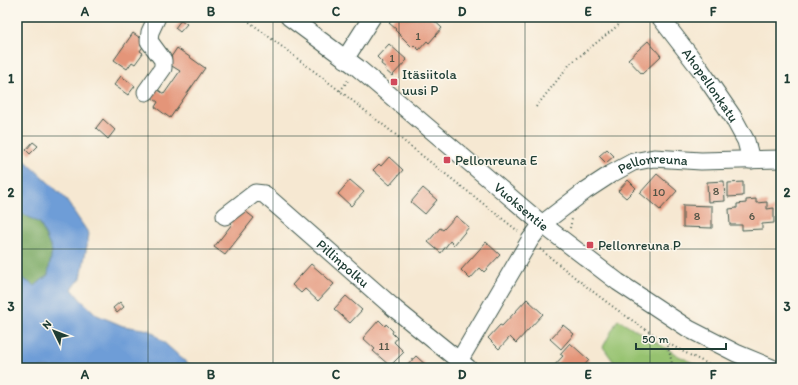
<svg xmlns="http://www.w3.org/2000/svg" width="798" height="385" viewBox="0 0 798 385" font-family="Itim,sans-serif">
<rect width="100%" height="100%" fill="#fbf7ec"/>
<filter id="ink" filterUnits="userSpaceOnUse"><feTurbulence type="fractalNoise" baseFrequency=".025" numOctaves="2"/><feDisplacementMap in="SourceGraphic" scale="8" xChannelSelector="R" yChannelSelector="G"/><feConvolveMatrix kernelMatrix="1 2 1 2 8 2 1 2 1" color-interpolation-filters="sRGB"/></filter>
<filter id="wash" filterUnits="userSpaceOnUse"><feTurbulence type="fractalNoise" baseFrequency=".012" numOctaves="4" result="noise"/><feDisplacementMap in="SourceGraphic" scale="16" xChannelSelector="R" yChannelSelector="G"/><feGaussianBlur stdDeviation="0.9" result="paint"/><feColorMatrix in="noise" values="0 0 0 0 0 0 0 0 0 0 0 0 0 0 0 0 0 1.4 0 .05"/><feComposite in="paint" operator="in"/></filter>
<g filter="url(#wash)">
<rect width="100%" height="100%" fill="#f6e8d2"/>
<path fill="#96c26f" stroke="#5a8052" d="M618 319 677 355 703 368H618L603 347Z"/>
<path fill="#78a862" stroke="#4c724b" d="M17 211 40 223 52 251 48 275 35 286 17 275Z"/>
<path fill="#6e9dd7" stroke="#466d86" d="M17 153 64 197 89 234 81 278 72 289 80 299 97 315 123 326 150 330 188 364 213 368H152L140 366 137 368H17V275L35 286 48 275 52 251 40 223 17 211Z"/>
<g id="blocks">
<path fill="#e49579" d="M395 17H430L442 28 429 43 427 41 419 50 414 45 412 47 395 30 396 29 389 23Z
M181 20 187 24 180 32 175 28Z
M133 33 146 42 140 51 143 53 135 64 132 62 127 69 114 60Z
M648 41 661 56 642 74 628 59Z
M389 44 407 60 392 76 385 70 386 68 381 64 382 62 377 57Z
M177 48 205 68 170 118 155 107 158 102 148 95 154 87 164 94 180 71 167 63Z
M121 76 135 86 128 95 114 85Z
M103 119 115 130 108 139 96 128Z
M33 142 38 146 30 154 26 150Z
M607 149 614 156 606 163 599 156Z
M389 157 403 170 390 185 373 170 379 164 381 166Z
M657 174 677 191 660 210 640 193Z
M350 180 364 192 351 206 338 194Z
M628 180 636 188 626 198 618 191Z
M724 181 725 201 708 202 707 182Z
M743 182V196L728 197V183Z
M423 188 437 200 425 214 411 202Z
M756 199V203L767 202V209L774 208V223L762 224V229L742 230V225H730L729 209 737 208V204L746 203V200Z
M683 205 712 206V228L683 227Z
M240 207 254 218 225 255 214 247 232 224 229 221Z
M456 216 469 227 454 245 450 241 441 253 428 242 440 228 443 230Z
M486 242 500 255 484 272 480 268 470 279 461 270Z
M311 264 334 284 318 301 305 289 301 293 292 285Z
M346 296 362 310 350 323 334 309Z
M527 299 543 314 516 343 510 337 499 349 488 338 500 325 502 326Z
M120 302 124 307 117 313 113 308Z
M379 320 385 326 386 324 393 331 392 333 397 338 394 342 404 352 390 366 373 351 375 349 363 338Z
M563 325 574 334 561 349 550 339Z
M570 343 589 360 582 368H552L563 356 560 354Z
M416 356 429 368H405Z"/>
</g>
</g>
<g filter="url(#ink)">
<use href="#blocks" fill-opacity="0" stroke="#3f574c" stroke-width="1"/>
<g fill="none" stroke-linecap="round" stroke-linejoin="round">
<g stroke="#3f574c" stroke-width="19">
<g id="minor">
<path id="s1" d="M289 17 358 68 542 224 618 282 689 329 736 353 772 368"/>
<path id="s2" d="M660 17 700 69 733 117 746 141 751 160"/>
<path d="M345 59 372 17"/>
<path d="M146 92 163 68V60L149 41 150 32 157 17"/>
<path id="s3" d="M225 216 255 193 264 194 395 309 468 368"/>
<path id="s4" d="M459 361 530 240 542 224 585 191 611 174 633 162 654 158 701 161 781 159"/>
</g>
</g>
<path stroke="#3f574c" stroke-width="2" stroke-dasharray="1 3" stroke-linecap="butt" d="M243 17 340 91 518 231
M340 91 349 79
M536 107 570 64 621 23
M570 228 572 219
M540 249C595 294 652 341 718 368
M667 342 673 368
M227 368 228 366"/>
<use href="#minor" stroke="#fff" stroke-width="17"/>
</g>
</g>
<path fill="none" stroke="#1f3d34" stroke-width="1" stroke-opacity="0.55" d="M148 17V368M273 17V368M399 17V368M525 17V368M650 17V368M17 136H781M17 249H781"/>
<g fill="#d1495b" stroke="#fbf7ec" stroke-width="1.5">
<rect x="390" y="78" width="8" height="8" rx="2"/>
<rect x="443" y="156" width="8" height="8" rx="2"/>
<rect x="586" y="241" width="8" height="8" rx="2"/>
</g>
<g text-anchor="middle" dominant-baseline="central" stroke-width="3" stroke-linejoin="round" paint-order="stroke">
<g font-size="12" fill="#505345">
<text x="418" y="36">1</text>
<text x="392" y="58">1</text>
<text x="716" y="191">8</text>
<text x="659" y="192">10</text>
<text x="697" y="216">8</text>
<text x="752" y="216">6</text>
<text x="384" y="346">11</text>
</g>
<g font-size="14" fill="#1f3d34" stroke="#fbf7ec" text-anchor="start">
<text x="402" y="74">Itäsiitola<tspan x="402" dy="16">uusi P</tspan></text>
<text x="455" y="160">Pellonreuna E</text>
<text x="598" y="245">Pellonreuna P</text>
</g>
<g font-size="14" fill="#1f3d34" stroke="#fbf7ec">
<text stroke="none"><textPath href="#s2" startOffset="85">Ahopellonkatu</textPath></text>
<text stroke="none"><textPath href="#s4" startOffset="290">Pellonreuna</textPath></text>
<text stroke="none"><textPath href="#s1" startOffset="300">Vuoksentie</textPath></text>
<text stroke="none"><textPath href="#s3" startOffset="152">Pillinpolku</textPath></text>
</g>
</g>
<rect width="798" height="385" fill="none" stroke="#fbf7ec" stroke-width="44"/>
<g transform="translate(54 331) rotate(313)" stroke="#fbf7ec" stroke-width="3" paint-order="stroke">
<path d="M0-3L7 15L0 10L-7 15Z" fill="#1f3d34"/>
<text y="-6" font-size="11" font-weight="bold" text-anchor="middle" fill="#1f3d34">N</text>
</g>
<path d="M636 343v6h90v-6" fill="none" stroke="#1f3d34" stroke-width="2"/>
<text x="642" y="343" font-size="12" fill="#1f3d34" stroke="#fbf7ec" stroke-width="3" paint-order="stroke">50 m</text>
<rect x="22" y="22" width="754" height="341" fill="none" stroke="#1f3d34" stroke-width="1.5"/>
<g font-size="13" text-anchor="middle" font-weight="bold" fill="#1f3d34">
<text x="85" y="16">A</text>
<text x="211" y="16">B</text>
<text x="336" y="16">C</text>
<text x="462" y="16">D</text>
<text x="588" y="16">E</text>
<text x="713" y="16">F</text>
<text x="11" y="83">1</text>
<text x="787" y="83">1</text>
<text x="11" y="197">2</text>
<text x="787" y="197">2</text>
<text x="11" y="311">3</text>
<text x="787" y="311">3</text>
<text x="85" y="379">A</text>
<text x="211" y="379">B</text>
<text x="336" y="379">C</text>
<text x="462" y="379">D</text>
<text x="588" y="379">E</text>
<text x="713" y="379">F</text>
</g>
</svg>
